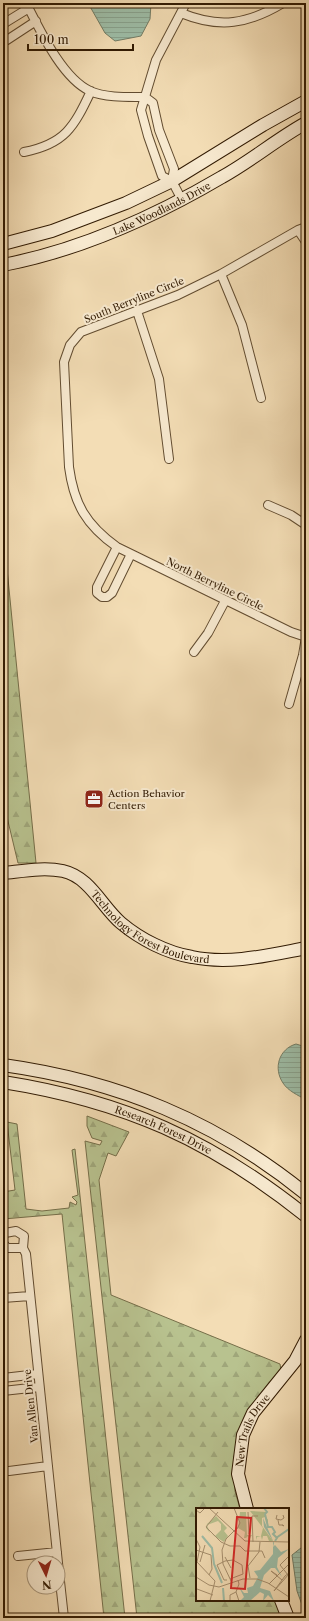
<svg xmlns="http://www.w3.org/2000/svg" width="309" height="1621" viewBox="0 0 309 1621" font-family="'Libre Caslon Text',serif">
<defs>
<pattern id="forest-firs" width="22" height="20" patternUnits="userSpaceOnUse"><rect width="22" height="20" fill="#b8c28f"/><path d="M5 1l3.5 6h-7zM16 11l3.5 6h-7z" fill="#9fa67a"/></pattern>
<pattern id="water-rules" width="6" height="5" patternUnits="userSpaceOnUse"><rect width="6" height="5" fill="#9dbda7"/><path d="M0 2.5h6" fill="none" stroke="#88a28e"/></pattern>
</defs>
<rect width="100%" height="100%" fill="#f3ddb5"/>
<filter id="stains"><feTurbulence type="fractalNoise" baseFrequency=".005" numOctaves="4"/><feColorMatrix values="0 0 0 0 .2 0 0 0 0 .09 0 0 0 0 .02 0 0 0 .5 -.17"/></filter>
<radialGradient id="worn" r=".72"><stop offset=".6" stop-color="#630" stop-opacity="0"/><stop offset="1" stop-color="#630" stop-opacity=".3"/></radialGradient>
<path fill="url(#forest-firs)" stroke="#756e49" d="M3 458 7 500 3 520Z
M3 528 36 863H18L7 817 3 811V752L7 745 3 747Z
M87 1116 129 1132 116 1156 108 1153 99 1180 111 1295 280 1364 281 1370 239 1434 234 1459 235 1491 240 1509H197V1600H276L283 1618H137L85 1141 100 1145 102 1141 92 1138 87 1126Z
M7 1122 17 1124 26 1209 42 1211 69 1208 70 1202 76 1205 77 1202 72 1197 78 1195 72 1150 75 1149 125 1618H104L62 1214 3 1219V1192L15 1190Z"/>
<path fill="url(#water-rules)" stroke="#727c65" d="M88 3H151L150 19 141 36 115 41 105 33Z
M296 1044 306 1047V1100C298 1095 288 1091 283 1083 273 1068 279 1049 296 1044Z
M306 1544V1616L297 1591 292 1555Z"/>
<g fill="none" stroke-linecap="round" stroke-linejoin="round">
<g stroke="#624c30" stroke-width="10">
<path id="street" d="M26 3C40 30 62 78 90 91 106 98 128 97 145 97
M181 13C220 29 248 24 283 3
M3 24 29 8
M3 38 7 40 36 21
M145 97 153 103 159 130 174 169 172 181
M24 152C65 144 74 127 91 91
M182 200 172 181 162 176 148 136 141 110 156 60 186 3
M306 227 298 230 221 274 178 295 81 332 70 345 64 362 69 467C74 504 86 525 117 547L291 632 306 637
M298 230 306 242
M221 274 242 325 261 398
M137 311 159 379 169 459
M268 505 291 515 306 525
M117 547 97 587V593L102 597H107L112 593 131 554
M194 652 208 633 225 601
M289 704 303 655 306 637
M3 1237 5 1233 16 1231 24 1236 23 1248 26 1254 58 1563
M3 1243 7 1248H23
M3 1298 30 1296
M3 1378 38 1374
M3 1391 39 1387
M9 1471 48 1466
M18 1556 57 1552
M58 1563 64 1618"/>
</g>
<g stroke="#321b03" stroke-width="14">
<g id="secondary">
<path d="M3 244 52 231 126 203 172 181 263 125 306 101"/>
<path id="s1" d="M3 265C81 250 154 217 222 177 251 161 277 139 306 123"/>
<path id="s2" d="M3 873C23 871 44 867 63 871 90 877 102 907 121 923 140 939 167 953 192 957 230 965 269 955 306 948"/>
<path d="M3 1065C118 1081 216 1121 306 1194"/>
<path id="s3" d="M3 1082C124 1101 211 1140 306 1216"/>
<path id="s4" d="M247 1509 238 1474 243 1435 253 1413 295 1361 306 1340"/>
<path d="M281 1600 288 1618"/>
</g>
</g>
<use href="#street" stroke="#f7e9cf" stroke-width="8"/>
<use href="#secondary" stroke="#f7e9cf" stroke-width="12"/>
</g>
<defs>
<g id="office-square" transform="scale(1)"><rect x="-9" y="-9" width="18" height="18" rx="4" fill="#8f2418" stroke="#f7e9cf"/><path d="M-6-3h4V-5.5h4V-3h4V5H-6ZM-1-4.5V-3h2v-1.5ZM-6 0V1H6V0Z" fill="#fff"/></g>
</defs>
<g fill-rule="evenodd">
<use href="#office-square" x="94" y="799"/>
</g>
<g text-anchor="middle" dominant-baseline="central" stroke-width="4" stroke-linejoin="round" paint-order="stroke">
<g font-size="10" fill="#321b03" stroke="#f7e9cf">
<text stroke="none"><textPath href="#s1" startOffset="169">Lake Woodlands Drive</textPath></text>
<text transform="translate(134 300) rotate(-22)">South Berryline Circle</text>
<text transform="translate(215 584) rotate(26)">North Berryline Circle</text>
<text stroke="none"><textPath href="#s2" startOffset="167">Technology Forest Boulevard</textPath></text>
<text stroke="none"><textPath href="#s3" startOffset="168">Research Forest Drive</textPath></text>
<text transform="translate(31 1406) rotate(-96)">Van Allen Drive</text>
<text stroke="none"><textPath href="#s4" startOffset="83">New Trails Drive</textPath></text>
</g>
<g font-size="10" fill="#321b03" stroke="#f7e9cf" text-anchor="start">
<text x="108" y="793">Action Behavior<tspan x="108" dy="12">Centers</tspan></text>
</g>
</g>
<g transform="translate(196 1508)">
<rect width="93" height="93" fill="#f3ddb5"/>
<path d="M54 3 71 4 68 6 72 12V19L69 9 66 10V18L77 33H73L71 28H67L66 32 65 28 61 29 60 32V28H65L67 20ZM44 4H50L51 27H56L53 32 52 28 50 30H48L49 24 42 20ZM20 8 31 20 28 23 32 28 28 34 15 26 19 28 25 22V16L22 13 11 17 14 25 10 20 11 16Z" fill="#b8c28f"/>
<path d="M67 10 78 35 77 39 79 37 85 44 93 41 82 50 81 59 86 69 79 60H75L68 67 64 80 74 83 78 93 72 87 67 93 68 86 64 84 54 93H44L48 89 43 79 48 85H52L51 80 57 78 62 69 58 63 64 62 77 46V33L68 19Z" fill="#9dbda7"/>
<path fill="none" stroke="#9dbda7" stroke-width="2" d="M68 0 71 4 69 6 72 19H76L79 24 77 26 81 30 79 33M6 28 16 40 18 56 26 75M80 30 93 21V12M27 80 28 93"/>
<path fill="none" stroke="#a68f6e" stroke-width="1" d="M13 0 49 33 93 34M38 0 44 15 41 21M0 2 4 5 9 0M22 4 10 19 25 34M52 4 53 26M81 7 80 11 85 12 88 10 87 7M82 12 83 17H87L88 18 86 17M0 31 4 39 1 54 19 73 14 93M25 34 34 38H44L49 43H66L69 50M57 34 56 8H62M0 42 15 47 16 61 13 67M29 49 35 60M29 53 21 57 28 72H31M29 53 37 52 46 57M4 54 9 37M93 65 89 68 78 83 93 66M81 67 75 63 86 72M92 67 84 57 93 48M0 69 13 77 23 79 47 71H61L72 75 93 89M54 70 52 58 63 44 64 34M34 71 47 66 46 57M42 72 43 76 40 84 43 93M36 75 27 56 26 42 30 31 41 20M73 76 93 56M1 81 17 87M34 93V87L40 84"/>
<path fill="#d62828" fill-opacity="0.15" stroke="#d62828" stroke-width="2" d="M41 9 55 10 49 81 35 80Z"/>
<rect width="93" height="93" fill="none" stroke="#321b03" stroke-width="2"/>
</g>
<rect width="309" height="1621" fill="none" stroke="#f3ddb5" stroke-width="16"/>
<rect x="4" y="4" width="301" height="1613" fill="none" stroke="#321b03" stroke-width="2"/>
<rect x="8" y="8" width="293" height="1605" fill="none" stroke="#321b03"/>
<g transform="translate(46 1575) rotate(175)"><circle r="19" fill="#f7e9cf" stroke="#a8977d"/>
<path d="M0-3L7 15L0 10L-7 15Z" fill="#8f2418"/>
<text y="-6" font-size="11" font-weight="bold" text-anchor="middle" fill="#321b03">N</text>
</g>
<path d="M28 44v6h105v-6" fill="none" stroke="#321b03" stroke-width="2"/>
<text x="34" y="44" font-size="12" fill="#321b03" stroke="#f7e9cf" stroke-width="3" paint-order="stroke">100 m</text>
<rect width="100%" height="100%" filter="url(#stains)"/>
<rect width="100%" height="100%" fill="url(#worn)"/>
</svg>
